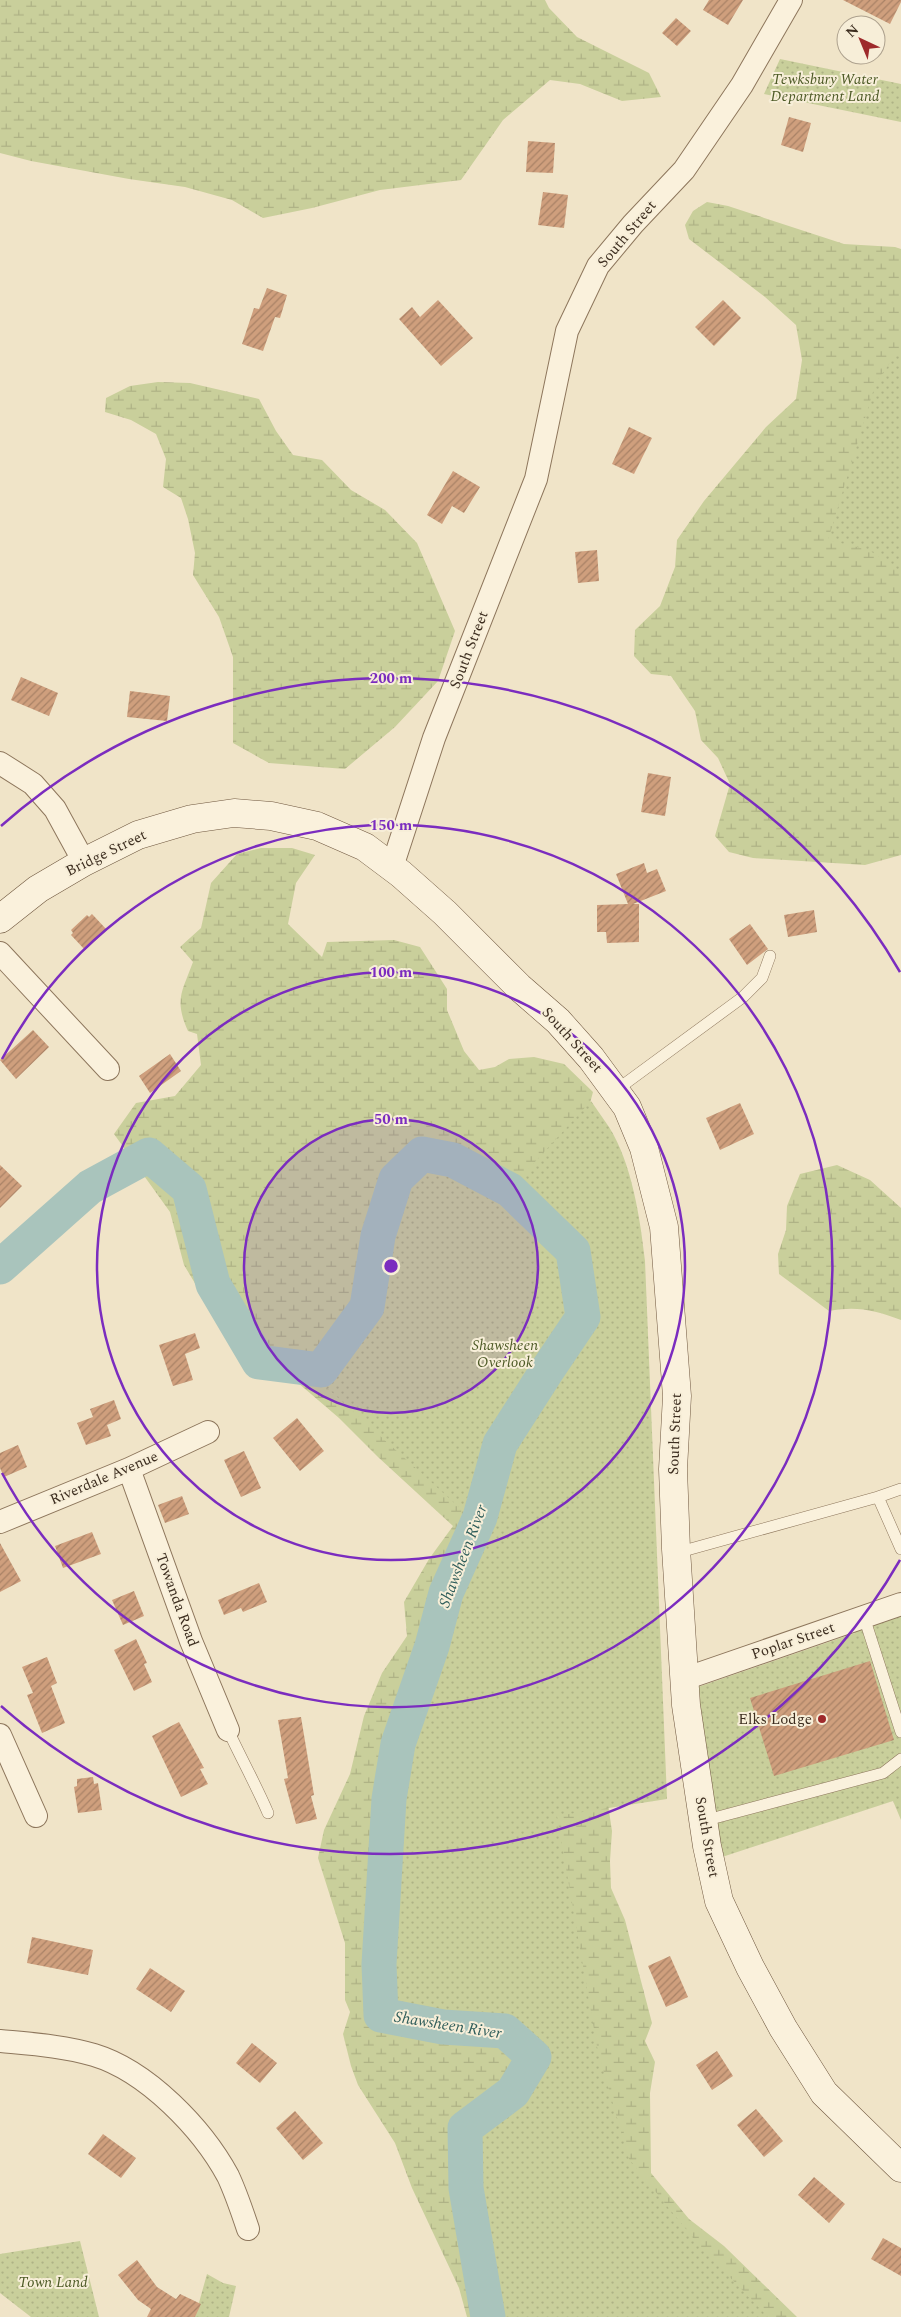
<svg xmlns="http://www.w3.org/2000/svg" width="901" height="2317" viewBox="0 0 901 2317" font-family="Spectral,serif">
<defs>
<pattern id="wetland-marsh" width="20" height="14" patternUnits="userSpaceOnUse" patternTransform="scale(1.25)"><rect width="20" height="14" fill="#c9cf9b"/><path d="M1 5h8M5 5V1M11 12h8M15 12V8" fill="none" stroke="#aeb285"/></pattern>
<pattern id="park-dots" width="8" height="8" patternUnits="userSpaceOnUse" patternTransform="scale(1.25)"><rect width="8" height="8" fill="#c9cf9b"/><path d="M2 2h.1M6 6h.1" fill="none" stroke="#aeb285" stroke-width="1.8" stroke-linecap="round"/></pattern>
<pattern id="building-hatch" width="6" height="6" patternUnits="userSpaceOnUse" patternTransform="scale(1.25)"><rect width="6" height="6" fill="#cf9f7d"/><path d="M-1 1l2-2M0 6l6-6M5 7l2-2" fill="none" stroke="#a98266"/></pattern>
</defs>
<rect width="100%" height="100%" fill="#f0e4c8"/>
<path fill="url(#wetland-marsh)" d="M0 0H545L549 8 577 37 649 73 661 97 622 101 580 84 550 80 503 120 461 180 380 190 312 208 263 218 232 200 185 187 129 179 31 161 0 153Z
M707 202 728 206 844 244 895 247 901 249V855L865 865 753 858 729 852 715 836 730 784 718 758 701 740 695 711 671 676 651 674 634 656 635 630 660 606 675 567 677 540 704 501 766 427 796 399 802 360 796 325 765 297 689 239 685 225 693 211Z
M158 382 190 383 259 399 276 431 293 455 322 460 351 490 385 510 417 543 455 631 438 681 395 727 345 769 269 763 233 743V657L219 617 193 575 195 553 188 519 181 498 163 487 166 459 156 434 131 420 105 412 106 398 130 386Z
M261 848H292L315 855 296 883 288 924 322 957 327 942 394 940 420 947 447 989V1010L464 1051 479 1070 495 1067 509 1059 534 1057 564 1064 593 1092 586 1118 605 1785 612 1831 610 1861 611 1888 625 1920 652 2023 645 2041 655 2062 650 2093 651 2173 689 2219 724 2246 797 2317H467L459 2288 412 2188 395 2143 358 2085 351 2066 343 2034 350 2012 345 2000V1943L318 1858 324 1830 350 1774 364 1716 382 1673 407 1636 404 1602 429 1559 453 1526 378 1457 339 1418 297 1382 232 1345 184 1265 170 1212 114 1134 136 1103 175 1096 201 1065 197 1034 188 1031C174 1000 182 992 193 962L180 947 201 928 211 883 237 854Z
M837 1165 870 1180 901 1208V1320C874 1310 857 1306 829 1311L779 1274 778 1254 786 1230 787 1206 800 1174Z"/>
<path fill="url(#park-dots)" d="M780 59 901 84V122L764 94Z
M901 348V572L869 550 828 540 876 382Z
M591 1101C597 1110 603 1118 609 1127 632 1164 640 1217 645 1261L667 1799 557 1816 598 2052 629 2159 698 2244 768 2317H488L466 2188 465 2128 513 2092 534 2057 505 2031 443 2027 381 2015 379 1964 389 1799 398 1744 432 1646 446 1593V1586L456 1559 462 1510 326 1387 321 1370 367 1307 378 1236 396 1179 422 1154 453 1160 510 1189Z
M901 1605V1820L893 1801 719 1858 698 1687 855 1633 851 1621Z
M80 2241 99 2317H31L0 2293V2254Z
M207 2274 223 2283 236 2286 229 2317H195Z"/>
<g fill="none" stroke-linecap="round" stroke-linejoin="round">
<path stroke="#a9c4bc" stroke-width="35" d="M0 1267 90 1187 149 1155 189 1189 213 1284 259 1362 321 1370 367 1307 378 1236 396 1179 422 1154 453 1160 510 1190 573 1251 583 1317 546 1372 500 1444 480 1517 446 1593 432 1646 398 1744 389 1799 379 1964 381 2015 443 2027 505 2031 534 2057 513 2092 465 2128 466 2188 488 2317"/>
</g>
<path fill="url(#building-hatch)" d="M709 0H743L728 25 703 10Z
M843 0H901V2L890 24Z
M676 18 691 31 677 46 662 33Z
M789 117 811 123 803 152 781 145Z
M528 141 555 143 553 173 526 172Z
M543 192 568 195 564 228 538 225Z
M267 288 287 295 280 318 275 317 263 351 242 344 254 308 259 309Z
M438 300 473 338 441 366 399 319 412 307 420 317Z
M723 300 741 318 714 346 695 327Z
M629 427 652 438 634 474 612 464Z
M453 471 480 487 464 513 452 506 442 524 427 515Z
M597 550 599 581 578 583 575 552Z
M21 677 58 693 49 716 11 700Z
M130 691 170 696 167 721 127 717Z
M648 773 671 777 665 816 641 812Z
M644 863 647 873 657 869 666 891 633 904H639V942L607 943 606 932H597V905L628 904 616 874Z
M814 910 817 932 788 937 784 915Z
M92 914 107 930 85 950 71 935 73 933 71 930 87 915 89 917Z
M750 924 768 949 747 965 729 939Z
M33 1030 49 1047 16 1079 0 1060Z
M170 1054 181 1071 150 1093 139 1076Z
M740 1103 754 1134 720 1150 706 1118Z
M0 1165 22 1186 0 1208Z
M195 1333 200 1348 185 1354 193 1380 173 1386 159 1345Z
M114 1400 121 1419 107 1425 111 1436 86 1445 77 1423 93 1417 90 1409Z
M297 1418 324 1451 300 1471 273 1438Z
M18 1445 27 1467 4 1477 0 1468V1453Z
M244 1451 261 1488 241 1497 224 1460Z
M182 1496 189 1514 165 1523 158 1505Z
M92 1532 101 1554 63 1568 55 1546Z
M0 1543 21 1581 0 1592Z
M259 1583 267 1602 243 1612 241 1608 224 1615 218 1600Z
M134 1591 144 1616 123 1625 112 1600Z
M136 1639 147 1663 144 1664 152 1682 134 1691 114 1650Z
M47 1657 57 1683 51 1686 65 1723 42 1733 27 1695 33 1693 22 1667Z
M870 1661 894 1740 774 1776 750 1698Z
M301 1717 314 1795 311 1796 317 1819 296 1824 284 1779 288 1778 278 1720Z
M179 1722 204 1768 200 1769 208 1784 181 1797 152 1736Z
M93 1777 94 1784 98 1783 102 1810 78 1813 74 1787 77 1786V1779Z
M32 1937 93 1950 88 1975 27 1963Z
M670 1956 688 1997 666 2007 648 1966Z
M150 1968 185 1991 171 2012 136 1989Z
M252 2043 277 2063 260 2083 236 2063Z
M717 2051 733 2076 712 2090 696 2065Z
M756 2109 783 2141 764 2157 737 2125Z
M295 2111 323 2143 303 2160 276 2128Z
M103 2134 136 2158 121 2178 88 2154Z
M814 2177 845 2204 829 2223 798 2195Z
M883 2238 901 2248V2276L871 2259Z
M137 2260 157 2287 176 2299 180 2294 201 2304 195 2317H147L151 2309 138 2300 118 2275Z"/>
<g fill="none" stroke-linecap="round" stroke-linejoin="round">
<g stroke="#8d765c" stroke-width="12">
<path id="lane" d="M615 1091 743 997 762 978 770 956
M878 1497 901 1489
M676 1553 878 1497 901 1549
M864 1617 901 1732
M228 1730C241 1758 256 1785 268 1813
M703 1821 883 1773 901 1759"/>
</g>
<g stroke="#8d765c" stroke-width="24">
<path id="street" d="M0 763 33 784 55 809 84 862
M392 867 434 738 536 479 567 331 598 266 633 224 684 170 742 85 791 0
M0 953 108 1069
M129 1469 191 1641 228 1730
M0 1522 129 1469 208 1432
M684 1679 901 1604
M0 1735 36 1816
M0 2041C32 2044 64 2046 94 2055 147 2071 202 2128 228 2176 236 2193 242 2211 248 2229"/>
</g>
<g stroke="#6f573f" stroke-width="29">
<path id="secondary" d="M0 919 38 889 84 862 138 835 192 819 234 813 271 816 317 826 365 847 401 874 445 913 519 987 558 1021 591 1058 627 1107 644 1148 664 1227 677 1396 673 1469 676 1549 686 1705 707 1846 719 1901 750 1967 783 2028 824 2093 901 2168"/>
</g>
<use href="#lane" stroke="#faf1dc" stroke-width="11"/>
<use href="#street" stroke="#faf1dc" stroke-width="22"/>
<use href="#secondary" stroke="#faf1dc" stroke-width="28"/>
</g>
<circle cx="391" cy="1266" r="147" fill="#7b2cbf" fill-opacity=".12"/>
<g fill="none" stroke="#7b2cbf" stroke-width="2.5">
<circle cx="391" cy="1266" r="147"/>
<circle cx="391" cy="1266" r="294"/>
<path d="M2 1059A441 441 0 1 1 2 1473"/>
<path d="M900 1560A588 588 0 0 1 1 1706M1 826A588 588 0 0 1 900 972"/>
</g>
<circle fill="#9e2a2b" stroke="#f7eed8" stroke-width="2" cx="822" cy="1719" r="5"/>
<g text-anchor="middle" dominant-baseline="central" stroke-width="4" stroke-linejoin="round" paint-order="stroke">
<g font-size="15" font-style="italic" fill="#4d5a26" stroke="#f7eed8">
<text x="825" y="79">Tewksbury Water<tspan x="825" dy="17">Department Land</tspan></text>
<text x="505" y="1345">Shawsheen<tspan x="505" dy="17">Overlook</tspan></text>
<text x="53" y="2282">Town Land</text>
</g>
<g font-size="15" fill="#3d2e20" stroke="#f7eed8">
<text transform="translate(627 234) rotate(-50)">South Street</text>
<text transform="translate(469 650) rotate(-69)">South Street</text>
<text transform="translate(106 853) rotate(-26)">Bridge Street</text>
<text transform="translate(572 1040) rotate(48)">South Street</text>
<text transform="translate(675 1434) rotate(-88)">South Street</text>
<text transform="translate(104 1478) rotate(-23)">Riverdale Avenue</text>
<text transform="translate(177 1600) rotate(70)">Towanda Road</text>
<text transform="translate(793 1641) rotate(-19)">Poplar Street</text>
<text transform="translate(707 1837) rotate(80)">South Street</text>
</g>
<g font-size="15" fill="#3d2e20" stroke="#f7eed8" text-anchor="end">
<text x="812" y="1719">Elks Lodge</text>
</g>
<g font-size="16" font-style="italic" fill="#2f5d5a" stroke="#f7eed8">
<text transform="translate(463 1556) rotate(-69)">Shawsheen River</text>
<text transform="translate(448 2025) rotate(9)">Shawsheen River</text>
</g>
</g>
<circle cx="391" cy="1266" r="8" fill="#7b2cbf" stroke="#f7eed8" stroke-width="2.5"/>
<g font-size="15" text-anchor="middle" font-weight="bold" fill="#7b2cbf" stroke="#f7eed8" stroke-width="4" stroke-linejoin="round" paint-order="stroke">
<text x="391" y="683">200 m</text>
<text x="391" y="830">150 m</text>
<text x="391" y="977">100 m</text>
<text x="391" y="1124">50 m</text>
</g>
<g transform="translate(861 40) rotate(316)"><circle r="24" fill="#f7eed8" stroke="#ada18e"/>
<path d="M0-4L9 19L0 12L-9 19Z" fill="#9e2a2b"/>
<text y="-8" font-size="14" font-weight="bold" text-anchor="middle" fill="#3d2e20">N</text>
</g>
</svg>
